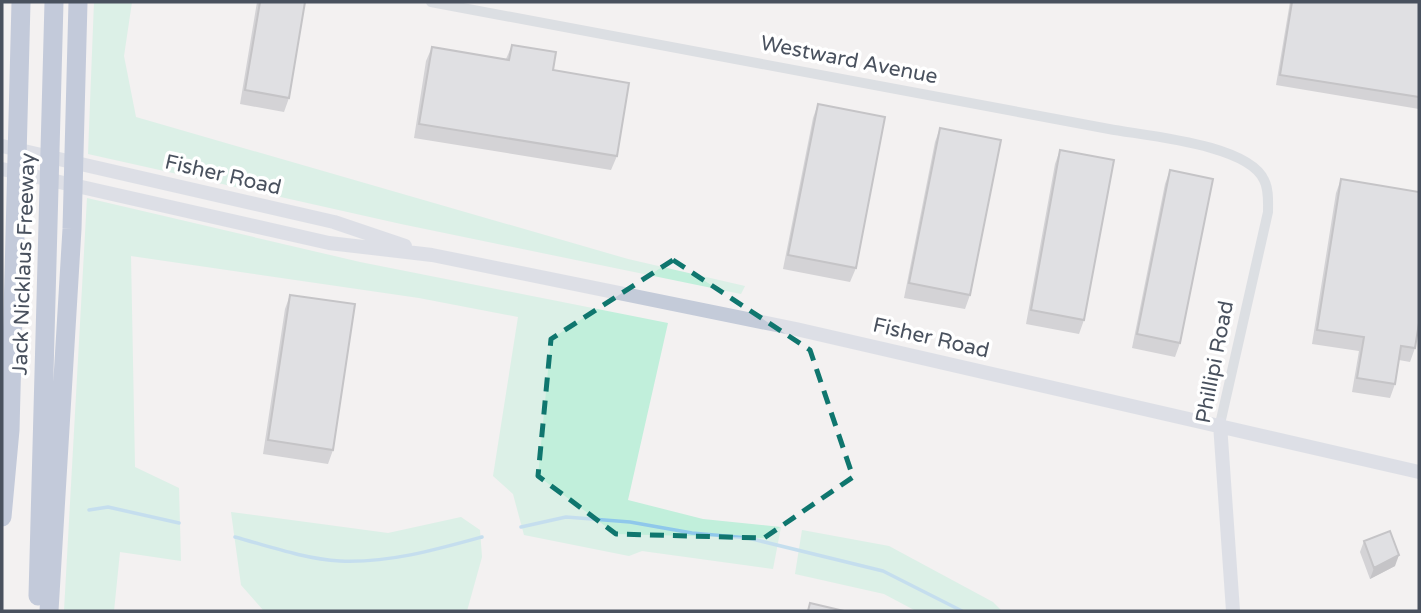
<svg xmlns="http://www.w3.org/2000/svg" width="1421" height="613" viewBox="0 0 1421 613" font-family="'Varela Round',sans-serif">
<rect width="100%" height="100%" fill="#f3f1f1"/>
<path fill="#c1efdb" d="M94 2H132L124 56 136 117 628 259 745 286 741 294 401 224 88 154Z
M87 198 360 262 668 323 628 500 703 519 781 527 773 569 642 551 629 556 524 535 513 494 493 476 518 317 419 298 131 256 135 467 179 488 181 561 120 552 114 611H64Z
M231 512 388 533 461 517 480 530 482 557 467 611 263 610 241 585Z
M802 530 889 546 993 602 1002 611H916L884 594 795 574Z"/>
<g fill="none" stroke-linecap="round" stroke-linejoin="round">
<path stroke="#8fc8eb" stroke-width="3.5" d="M89 510 108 507 179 523
M521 527 566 517 630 522 692 533 748 538 883 571 962 611
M235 537C268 546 305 559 340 561 389 563 435 550 482 537"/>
<path stroke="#c2c9d2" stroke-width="10" d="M431 2 1109 129C1146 136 1248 144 1264 180 1269 189 1268 202 1268 212L1220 424"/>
<path stroke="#c4cbd9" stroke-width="14" d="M2 146 334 222 405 246
M2 169 329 243 432 255 796 329 1419 472
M1220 424 1233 611"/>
<path stroke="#8a9bbe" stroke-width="19" d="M2 517 10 430 21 2
M38 596 54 2
M49 611 72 229 78 2"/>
</g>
<path fill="#afafb5" d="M257 2H305L289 98 284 112 240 104Z
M1290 2H1419V109L1276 85Z
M512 45 553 70 617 156 611 170 414 138 426 61 432 47 506 59Z
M818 104 856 268 850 282 783 269 813 118Z
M940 128 970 295 965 309 904 298 935 142Z
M1060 150 1084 320 1079 334 1026 324 1055 164Z
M1170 170 1180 343 1175 357 1132 348 1165 184Z
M1341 179 1415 348 1410 362 1399 360 1395 384 1390 398 1352 392 1359 351 1312 344 1336 193Z
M290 295 333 450 328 464 263 454 285 309Z
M1364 541 1395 566 1370 579 1360 552Z"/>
<path fill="#8e8f94" d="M1399 555 1395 566 1370 579 1374 568Z"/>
<path fill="#cbccd3" stroke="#8e8f94" stroke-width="2" d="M260 2H305L289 98 245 90Z
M1292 2H1419V97L1280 75Z
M512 45 556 52 553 70 629 83 617 156 419 124 432 47 509 60Z
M818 104 885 117 856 268 788 255Z
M940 128 1001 140 970 295 909 283Z
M1060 150 1114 160 1084 320 1031 310Z
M1170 170 1213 179 1180 343 1137 334Z
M1341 179 1419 192V323L1415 348 1401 346 1395 384 1357 378 1364 337 1317 330Z
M290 295 355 304 333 450 268 440Z
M1390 531 1399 555 1374 568 1364 541Z
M810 603 844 611H808Z"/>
<path d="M0 0H1421V613H0ZM673 260 810 350 853 477 764 538 616 534 538 476 551 339Z" fill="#f3f1f1" fill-opacity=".55" fill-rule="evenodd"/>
<path fill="none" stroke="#0f766e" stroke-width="5" stroke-dasharray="14 9" stroke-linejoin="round" d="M673 260 810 350 853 477 764 538 616 534 538 476 551 339Z"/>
<g text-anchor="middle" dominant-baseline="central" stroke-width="7" stroke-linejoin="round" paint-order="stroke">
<g font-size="21" fill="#49515e" stroke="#fff">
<text transform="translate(849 60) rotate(11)">Westward Avenue</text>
<text transform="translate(223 175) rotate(13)">Fisher Road</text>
<text transform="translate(24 264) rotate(-88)">Jack Nicklaus Freeway</text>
<text transform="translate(931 338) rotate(13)">Fisher Road</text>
<text transform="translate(1215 362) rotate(-79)">Phillipi Road</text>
</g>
</g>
<rect width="1421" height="613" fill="none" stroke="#49515e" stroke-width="7"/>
</svg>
